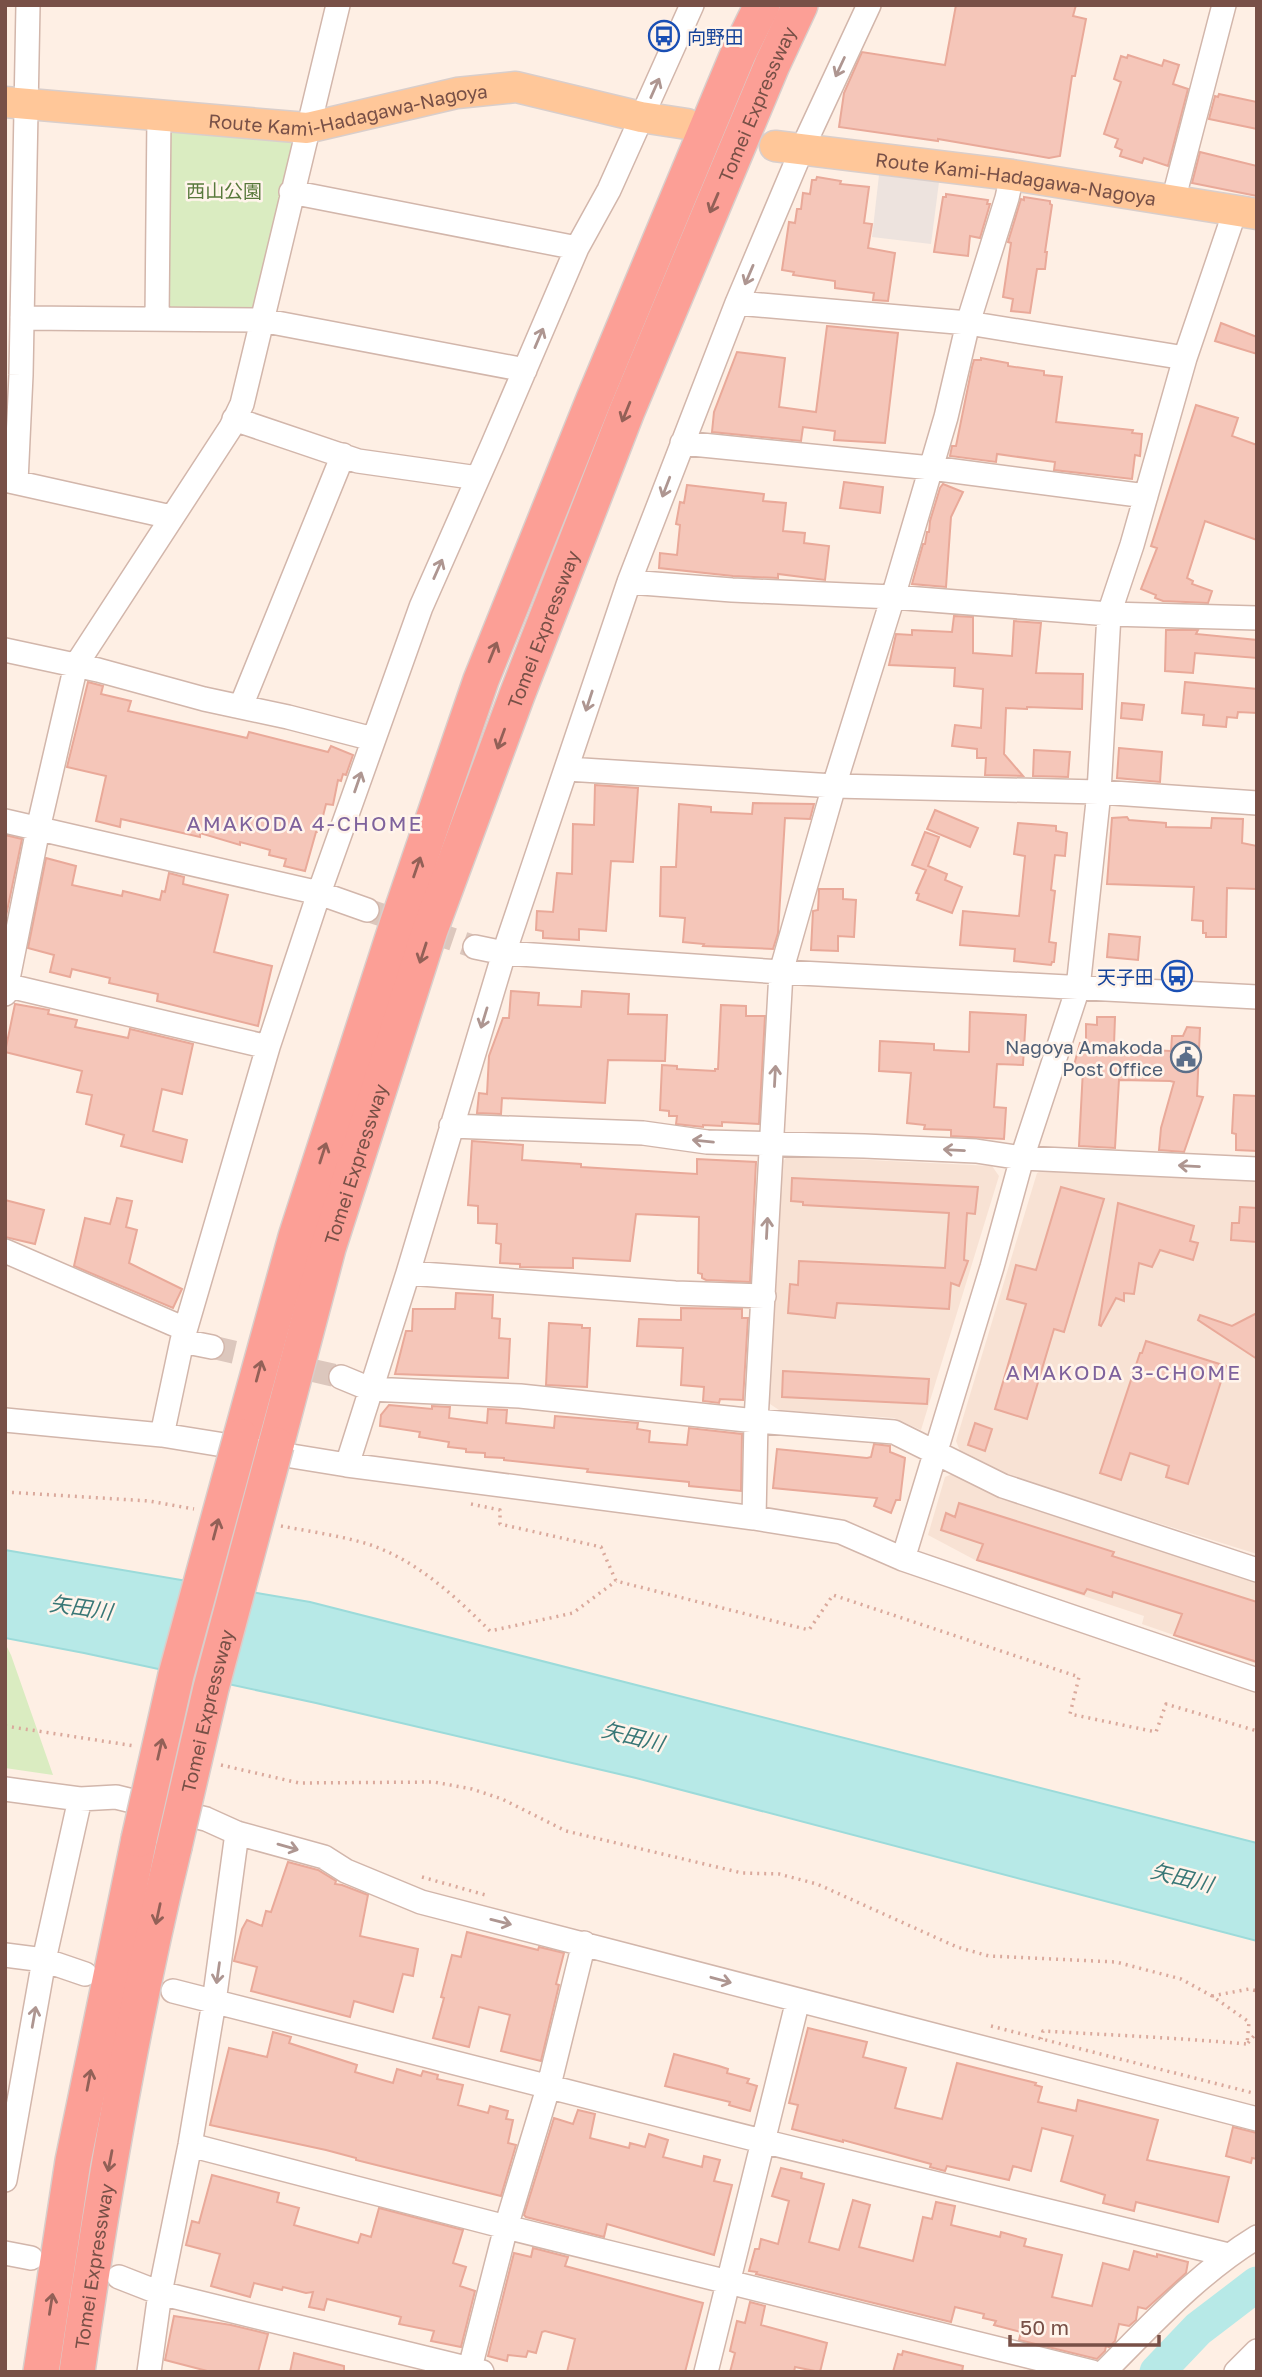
<svg xmlns="http://www.w3.org/2000/svg" width="1262" height="2377" viewBox="0 0 1262 2377" font-family="'Golos Text','Noto Sans JP',sans-serif">
<rect width="100%" height="100%" fill="#feefe4"/>
<path fill="#f8e2d4" d="M788 1156 992 1166 999 1176 921 1430 894 1418 779 1410 767 1402 779 1165Z
M1047 1168 1257 1180V1554L1005 1475 960 1451 956 1441 1037 1173Z
M954 1473 999 1497 1257 1580V1664L1142 1624 1144 1616 975 1560 928 1535 945 1477Z"/>
<path fill="#ede3de" d="M879 175 939 182 931 244 872 237Z"/>
<path fill="#daecc1" d="M166 124 296 135 257 312 165 311Z
M5 1643 11 1655 53 1775 5 1768Z"/>
<path fill="#b7e9e7" stroke="#9cdbda" stroke-width="2" d="M5 1550 310 1602 1257 1843V1941L636 1778 316 1703 84 1653 5 1638Z"/>
<g fill="none" stroke-linecap="round" stroke-linejoin="round">
<path stroke="#b7e9e7" stroke-width="35" d="M1157 2372 1198 2329 1257 2284"/>
</g>
<path fill="#f5c6b9" stroke="#e9a999" stroke-width="2" d="M956 5H1076L1073 16 1086 19 1075 76H1072L1060 156 1049 158 938 139V141L839 127 844 93 862 52 945 65Z
M1128 55 1162 66 1164 60 1179 65 1173 84 1188 89 1168 166 1144 158 1142 163 1120 156 1122 150 1115 147 1118 139 1104 134 1121 82 1114 79 1121 56 1127 58Z
M1219 94 1257 102V129L1209 119 1215 96 1218 97Z
M1200 152 1257 166V196L1192 183Z
M817 177 841 181 840 184 869 187 864 223 872 224 868 248 895 253 888 301 873 300 874 293 835 288V281L793 275 794 272 782 270 789 222 795 223 797 209H801L803 193 810 194 812 180H816Z
M946 194 988 200 987 204H990L980 238 970 236 968 256 934 252 943 197H946Z
M1024 197 1050 201V204L1052 205 1045 252H1047L1045 269H1037L1030 313 1011 311 1013 299 1003 297 1011 243 1008 242 1021 199 1024 200Z
M1221 323 1257 337V354L1215 341Z
M827 326 898 333 885 443 834 440 835 431 803 427 801 441 712 432 714 412 737 352 785 358 779 407 816 412Z
M981 358 1008 363V366L1044 371V375L1062 377 1056 422 1133 430 1132 433 1142 434 1140 456 1135 455 1132 479 1054 470 1055 462 997 454 996 462 950 456 952 446H956L972 367 974 360H981Z
M1196 405 1238 418 1232 436 1257 445V540L1205 521 1187 578 1193 581 1192 584 1212 591 1208 603 1163 601 1155 598 1156 595 1141 589 1157 548 1151 546Z
M844 482 883 487 880 513 840 508Z
M943 484 963 492 951 517 946 587 912 584 923 544H925L927 532H929L930 521 940 488Z
M687 485 764 494 763 501 786 503 783 531 805 533 804 543 829 546 825 580 778 574V578L733 576 659 568 660 553 677 555 680 525 676 524 680 502 684 503Z
M954 616 973 617V653L1012 656 1014 621 1041 623 1036 673 1083 674 1082 709 1027 707V709L1006 708 1004 754 1023 776 985 775 986 758H977V749L952 746 955 725 981 728 983 689 954 686 955 668 889 665 896 634 912 635V630L952 632Z
M1166 630H1198L1196 634 1257 640V658L1195 653 1193 673 1165 671Z
M88 682 103 686 101 694 131 701 128 711 247 738 249 732 328 752 331 746 353 755 346 775 343 774 341 781 338 780 333 805 326 804 319 832H316L305 871 284 866 286 859 269 855 270 850 240 842V845L200 833V837L121 819 120 827 96 821 106 776 67 767Z
M1185 682 1257 689V713L1238 712 1237 718 1227 717 1226 727 1203 725 1204 715 1182 713Z
M1122 703 1144 705 1142 720 1121 718Z
M1119 748 1162 752 1160 782 1117 778Z
M1034 750 1070 752 1068 777 1033 776Z
M595 785 638 788 633 862 611 861 606 931 579 929V940L543 938V931L536 930 537 911 553 912 557 873 572 874 573 824 594 825Z
M753 803 814 804 810 819 785 818 778 933 773 949 703 946 704 944 683 942 685 918 660 916 661 867H676L679 804 711 807V812L752 814Z
M935 810 978 828 970 847 927 829Z
M1127 817 1129 820 1166 823V827L1211 828 1212 818 1243 819 1242 843 1257 846V889L1227 888 1226 937H1206V933H1203V921L1192 920 1194 887 1107 884 1112 818Z
M1018 823 1056 826V831L1067 833 1065 856 1055 855 1051 890 1055 891 1049 942 1056 943 1054 962H1052L1051 965 1014 961 1015 949 960 945 963 911 1019 916 1025 856 1014 854Z
M925 832 939 837 928 866 947 874 945 880 962 887 952 913 917 900 919 894 916 893 926 870 912 865Z
M5 835 22 839 5 921Z
M46 858 76 866 72 885 122 896 123 891 160 900 162 891 165 892 169 873 184 877 183 884 228 895 214 952 272 966 258 1026 157 1001 158 994 109 983 110 978 72 969 70 977 50 972 54 955 28 948Z
M819 889H843V899L856 900 854 937 838 936V951L811 950 813 911 818 910Z
M1109 934 1140 937 1138 960 1107 957Z
M511 991 539 993 538 1005 581 1007 582 991 629 994 628 1014 667 1015 665 1061 608 1060 605 1103 502 1098 501 1114 477 1113 479 1093 487 1094 489 1056 503 1018H509Z
M15 1004 49 1010 48 1014 77 1020 75 1027 128 1038 130 1029 193 1044 182 1094 162 1089 153 1131 187 1140 182 1162 121 1146 124 1135 86 1124 92 1095 77 1092 82 1071 5 1052Z
M721 1005 746 1006V1016H765L759 1124 722 1122V1126L703 1125V1127L676 1124 677 1116H669V1111L660 1110 662 1065 677 1066V1069L715 1071V1069H718Z
M970 1012 1026 1015 1023 1065 997 1064 994 1107 1006 1108 1004 1139 951 1136V1130L924 1129 925 1125 907 1123 911 1073 879 1071 880 1041 934 1044V1050L969 1052Z
M1097 1017H1115L1114 1045 1126 1049 1171 1051 1172 1036H1183L1187 1027 1200 1028 1197 1096 1203 1097 1184 1152 1159 1150 1161 1128 1174 1082 1170 1081 1119 1080 1115 1148 1079 1146 1083 1069H1073L1080 1043H1086V1024L1097 1025Z
M1234 1095 1257 1096V1151L1236 1150V1134L1232 1133Z
M472 1141 523 1145 522 1160 581 1164V1167L697 1174V1159L756 1162 750 1282 706 1280 702 1278V1274L698 1273 699 1217 636 1214 630 1261 573 1258V1268L520 1267V1264L500 1263 501 1244 496 1243 497 1224 478 1223V1206L468 1205Z
M792 1178 978 1187 975 1214 967 1213 964 1260 968 1261 959 1286 951 1283 949 1309 837 1303 835 1318 788 1313 790 1284 798 1285 799 1261 945 1268 949 1213 803 1205V1202L791 1201Z
M1061 1187 1104 1199 1064 1332 1054 1329 1027 1419 995 1409 1026 1304 1007 1299 1016 1265 1036 1270Z
M117 1198 132 1201 126 1227 137 1230 129 1263 182 1289 173 1308 74 1266 85 1218 110 1224Z
M5 1200 44 1210 35 1244 5 1237Z
M1118 1203 1194 1226 1190 1241 1198 1243 1193 1260 1160 1250 1152 1267 1139 1263 1134 1294 1124 1293V1301L1116 1298 1101 1326 1099 1325Z
M1240 1207 1257 1208V1242L1231 1240 1232 1223H1239Z
M456 1293 493 1295 492 1318 500 1319 499 1338 510 1339 508 1378 395 1374 406 1331H412L413 1309H455Z
M681 1308 742 1309V1318H748L743 1400 720 1399 719 1403 703 1401 704 1387 681 1385 683 1348 637 1346 639 1319 681 1320Z
M1257 1313V1359L1198 1320 1200 1315 1232 1326Z
M549 1323 582 1325V1328H590L587 1387 546 1385Z
M1146 1341 1226 1366 1188 1484 1166 1477 1169 1466 1130 1453 1121 1480 1100 1473 1140 1353H1142Z
M783 1371 929 1379 927 1404 782 1397Z
M389 1405 432 1409V1406L450 1407 449 1418 487 1423 488 1409 507 1410 506 1423 554 1428 555 1416 638 1423 637 1429 650 1431 649 1442 687 1445 689 1428 742 1434 741 1491 689 1486V1482L587 1472 588 1469 504 1460V1458L485 1457V1453L466 1452V1449L448 1447 449 1442 419 1437 420 1432 380 1426 381 1415Z
M975 1423 992 1429 985 1451 968 1445Z
M874 1444 890 1446V1452L905 1458 900 1500H896L891 1513 874 1506 877 1498 773 1488 777 1449 867 1458 871 1457Z
M959 1503 1114 1552 1112 1556 1257 1602V1662L1174 1635 1182 1614 1113 1592 1112 1597 1087 1589 1084 1594 977 1560 983 1544 941 1530 946 1513 955 1517Z
M288 1862 318 1870 336 1881 335 1884 342 1885 368 1895 360 1936 418 1949 413 1976 403 1974 393 2012 354 2001 350 2017 251 1991 257 1967 234 1961 242 1929 247 1920 262 1926 266 1911 271 1912Z
M467 1932 538 1950 539 1947 564 1953 556 1984 559 1985 541 2061 501 2051 510 2015 479 2007 469 2047 433 2038 444 1998 441 1997 452 1955 461 1957Z
M808 2028 867 2042 863 2057 906 2068 895 2108 942 2119 957 2063 1036 2083 1035 2085 1042 2087 1038 2102 1076 2111 1078 2100 1158 2120 1147 2160 1229 2177 1218 2222 1136 2202 1134 2211 1103 2203 1105 2195 1061 2181 1073 2136 1042 2128 1031 2171 1013 2166 1009 2180 947 2166 945 2171 930 2167 931 2164 843 2140V2142L792 2129 798 2105 789 2103Z
M273 2032 291 2037 289 2043 357 2065 355 2072 393 2083 397 2069 421 2076 423 2071 438 2075 437 2079 463 2085 458 2105 488 2113 490 2106 508 2111 506 2119 513 2120 508 2143 516 2145 501 2196 356 2160V2158L326 2150 210 2125 229 2048 267 2057Z
M674 2054 719 2066 728 2069 727 2073 749 2079 747 2083 757 2086 750 2111 729 2105 730 2102 665 2086Z
M578 2110 595 2114 590 2138 629 2148 630 2143 645 2147 649 2134 668 2140 663 2157 702 2167 704 2156 720 2160 714 2181 732 2185 714 2255 607 2224 604 2237 526 2217 524 2215 554 2118 573 2124Z
M1233 2127 1257 2133V2159L1252 2158 1251 2163 1226 2156Z
M781 2168 802 2173 801 2178 824 2184 809 2242 839 2250 853 2200 870 2205 859 2247 913 2261 923 2217 932 2219 936 2202 955 2206 951 2225 1000 2237 1001 2232 1026 2239 1024 2246 1062 2255 1052 2297 1092 2306 1103 2263 1129 2270 1134 2251 1157 2257V2254L1188 2262 1186 2273 1146 2309 1138 2307 1136 2320 1129 2326 1119 2324 1115 2341 1109 2347 1106 2346 1105 2351 1097 2359 1019 2340 1021 2332 994 2325 996 2321 983 2318 984 2314 955 2307 951 2322 756 2274 757 2272 749 2271 755 2249H759L761 2239 778 2244 789 2201 772 2196Z
M212 2175 279 2193 277 2202 299 2208 294 2225 358 2243 361 2234 371 2237 379 2208 463 2230 453 2263 466 2267 460 2286 475 2291 461 2347 431 2341 434 2331 399 2324 401 2317 327 2299 324 2310 309 2307 313 2292 306 2293 283 2287 282 2290 254 2283 250 2297 211 2286 220 2254 186 2245 192 2221 199 2223Z
M533 2248 568 2257 565 2266 703 2303 685 2372H567L575 2339 545 2331 542 2332 536 2353 528 2351 526 2357 508 2355 507 2361 488 2356 514 2253 531 2257Z
M750 2302 765 2306 761 2325 827 2343 820 2372 795 2367 794 2372H730L735 2353 730 2351 737 2321 745 2323Z
M174 2316 231 2325 268 2334 258 2372H211L165 2360Z
M903 2351 963 2366 962 2372H893L898 2354 902 2355Z
M294 2353 344 2366V2372H290Z"/>
<g fill="none" stroke-linecap="round" stroke-linejoin="round">
<path stroke="#dcc7bd" stroke-width="23" stroke-dasharray="23 11" stroke-linecap="butt" d="M367 910 475 947
M212 1347 341 1377"/>
<g stroke="#d2b6ab" stroke-width="26">
<path id="minor" d="M291 192 577 248
M1173 201 1224 5
M737 303 968 323 1185 358
M22 318 261 320 525 370
M157 319 159 115
M234 419 358 461 478 478
M682 443 931 468 1146 496
M5 480 171 517
M16 482 21 375 28 5
M629 582 732 590 893 597 1109 614 1257 618
M5 650 98 670 204 699 288 717 373 739
M241 706 343 455
M567 769 834 786 1099 792 1257 803
M5 821 319 893 367 910
M475 947 504 953 781 972 1257 997
M5 985 268 1047
M5 994 38 829 76 665 231 427 242 404 338 5
M451 1126 643 1133 707 1142 864 1146 976 1151 1022 1158 1257 1169
M5 1251 185 1329
M408 1273 675 1293 764 1296
M182 1341 212 1347
M341 1377 370 1389 520 1396 756 1421 894 1432 1003 1486 1257 1570
M5 1420 162 1435 347 1465 754 1518 841 1532 903 1559 1257 1680
M162 1435 182 1341 268 1047 319 893 421 607 493 444 577 248 609 190 692 5
M347 1465 408 1273 504 953 629 582 737 303 802 149 869 5
M754 1518 756 1421 781 972 834 786 893 597 946 417 968 323 1007 198 1012 175
M903 1559 992 1267 1022 1158 1078 988 1099 792 1109 614 1132 545 1185 358 1235 211
M5 1789 80 1799 116 1797 206 1819 237 1833 324 1857 346 1871 421 1902 1257 2119
M5 1955 44 1960 85 1974
M173 1991 762 2141 1228 2255
M190 2145 506 2227 1092 2372
M5 2180 44 1960 80 1799
M5 2253 31 2258
M119 2277 160 2293 482 2372
M149 2372 160 2293 190 2145 214 2002 237 1833
M469 2372 506 2227 549 2085 584 1943
M706 2372 798 2000
M1104 2372C1152 2324 1198 2273 1257 2237
M1236 2372 1257 2351"/>
</g>
<g stroke="#d9cecb" stroke-width="33">
<g id="major">
<path id="s1" d="M5 102 307 128 457 93 516 87 641 117 687 124"/>
<path id="s2" d="M775 146 1012 175 1257 214"/>
</g>
</g>
<g stroke="#d9cecb" stroke-width="38">
<g id="highway">
<path d="M241 1437 296 1237 398 922 481 680 594 399 738 54 762 5"/>
<path id="s3" d="M276 1445 328 1248 430 930 517 695 627 411 772 65 800 5"/>
<path d="M41 2372 73 2161 139 1839"/>
<path id="s4" d="M77 2372C102 2196 132 2020 174 1847"/>
</g>
</g>
<path stroke="#daa99c" stroke-width="3.5" stroke-dasharray="2 5" stroke-linecap="butt" d="M5 1492 149 1501 194 1509
M471 1504 500 1510V1524L601 1547 616 1581 809 1630 833 1595 1079 1677 1070 1714 1156 1732 1166 1704 1257 1731
M281 1526C307 1531 335 1535 361 1542 412 1556 454 1595 490 1631L573 1613 616 1581
M5 1726 135 1746
M221 1765 299 1783 434 1782 472 1789 502 1799 566 1831 742 1873 779 1874 817 1884 957 1947 989 1956 1116 1962 1181 1979 1212 1996 1249 2022 1247 2044C1179 2038 1111 2035 1043 2031L1041 2039
M422 1877 489 1896
M1212 1996 1249 1989 1257 1991
M991 2026 1257 2094
M1248 2043 1257 2032"/>
<use href="#minor" stroke="#fff" stroke-width="23"/>
<use href="#major" stroke="#ffc799" stroke-width="30"/>
<use href="#highway" stroke="#fc9f96" stroke-width="35"/>
<g stroke="#d9cecb" stroke-width="38" stroke-linecap="butt">
<g id="highway-bridge">
<path d="M139 1839 176 1675 241 1437"/>
<path id="s5" d="M174 1847 211 1688 276 1445"/>
</g>
</g>
<use href="#highway-bridge" stroke="#fc9f96" stroke-width="35"/>
</g>
<defs><path id="oneway-shaft" d="M-6 0H5M1.5-3L5.5 0L1.5 3" fill="none" stroke-width="1.6" stroke-linecap="round" stroke-linejoin="round" transform="scale(1.75)"/></defs>
<g stroke="#ae9691">
<use href="#oneway-shaft" transform="translate(840 67) rotate(115)"/>
<use href="#oneway-shaft" transform="translate(655 88) rotate(-66)"/>
<use href="#oneway-shaft" transform="translate(749 275) rotate(113)"/>
<use href="#oneway-shaft" transform="translate(539 338) rotate(-67)"/>
<use href="#oneway-shaft" transform="translate(666 487) rotate(111)"/>
<use href="#oneway-shaft" transform="translate(438 569) rotate(-66)"/>
<use href="#oneway-shaft" transform="translate(589 701) rotate(108)"/>
<use href="#oneway-shaft" transform="translate(358 782) rotate(-71)"/>
<use href="#oneway-shaft" transform="translate(484 1018) rotate(107)"/>
<use href="#oneway-shaft" transform="translate(775 1076) rotate(-87)"/>
<use href="#oneway-shaft" transform="translate(703 1141) rotate(-174)"/>
<use href="#oneway-shaft" transform="translate(954 1150) rotate(-177)"/>
<use href="#oneway-shaft" transform="translate(1189 1166) rotate(-177)"/>
<use href="#oneway-shaft" transform="translate(767 1228) rotate(-87)"/>
<use href="#oneway-shaft" transform="translate(288 1847) rotate(16)"/>
<use href="#oneway-shaft" transform="translate(501 1922) rotate(14)"/>
<use href="#oneway-shaft" transform="translate(218 1973) rotate(98)"/>
<use href="#oneway-shaft" transform="translate(721 1980) rotate(15)"/>
<use href="#oneway-shaft" transform="translate(34 2017) rotate(-80)"/>
</g>
<g stroke="#926057">
<use href="#oneway-shaft" transform="translate(714 203) rotate(113)"/>
<use href="#oneway-shaft" transform="translate(626 412) rotate(112)"/>
<use href="#oneway-shaft" transform="translate(493 652) rotate(-68)"/>
<use href="#oneway-shaft" transform="translate(501 739) rotate(110)"/>
<use href="#oneway-shaft" transform="translate(417 867) rotate(-71)"/>
<use href="#oneway-shaft" transform="translate(423 953) rotate(108)"/>
<use href="#oneway-shaft" transform="translate(323 1153) rotate(-72)"/>
<use href="#oneway-shaft" transform="translate(259 1371) rotate(-75)"/>
<use href="#oneway-shaft" transform="translate(216 1529) rotate(-75)"/>
<use href="#oneway-shaft" transform="translate(160 1749) rotate(-77)"/>
<use href="#oneway-shaft" transform="translate(158 1914) rotate(102)"/>
<use href="#oneway-shaft" transform="translate(89 2080) rotate(-79)"/>
<use href="#oneway-shaft" transform="translate(110 2161) rotate(101)"/>
<use href="#oneway-shaft" transform="translate(51 2304) rotate(-81)"/>
</g>
<defs>
<g id="bus-ring" transform="scale(1.575)"><circle r="9.5" fill="#fff4eb" stroke="#1a4fb4" stroke-width="1.5"/><path d="M-5-6H5V4H4V6H2V4H-2V6H-4V4H-5ZM-3.5-4V0h7V-4ZM-3.5 1.2v1.5H-2V1.2ZM2 1.2v1.5H3.5V1.2Z" fill="#1a4fb4"/></g>
<g id="civic-ring" transform="scale(1.575)"><circle r="9.5" fill="#fff4eb" stroke="#5c6f8a" stroke-width="1.5"/><path d="M-.6-6.5H3V-4.5H.6V-3L4-1V1h2V6H-6V1h2V-1L-.6-3ZM-1.2 2.5V6h2.4V2.5Z" fill="#5c6f8a"/></g>
</defs>
<g fill-rule="evenodd">
<use href="#bus-ring" x="664" y="36"/>
<use href="#bus-ring" x="1177" y="976"/>
<use href="#civic-ring" x="1186" y="1057"/>
</g>
<g text-anchor="middle" dominant-baseline="central" stroke-width="5" stroke-linejoin="round" paint-order="stroke">
<g font-size="19" fill="#164399" stroke="#fff4eb" text-anchor="start">
<text x="687" y="36">向野田</text>
<text x="1154" y="976" text-anchor="end">天子田</text>
</g>
<g font-size="19" fill="#785047" stroke="#fff4eb">
<text stroke="none"><textPath href="#s1" startOffset="346">Route Kami-Hadagawa-Nagoya</textPath></text>
<text stroke="none"><textPath href="#s3" startOffset="1426">Tomei Expressway</textPath></text>
<text stroke="none"><textPath href="#s2" startOffset="243">Route Kami-Hadagawa-Nagoya</textPath></text>
<text stroke="none"><textPath href="#s3" startOffset="859">Tomei Expressway</textPath></text>
<text stroke="none"><textPath href="#s3" startOffset="292">Tomei Expressway</textPath></text>
<text stroke="none"><textPath href="#s5" startOffset="140">Tomei Expressway</textPath></text>
<text stroke="none"><textPath href="#s4" startOffset="107">Tomei Expressway</textPath></text>
</g>
<g font-size="19" fill="#58793c" stroke="#fff4eb">
<text x="224" y="190">西山公園</text>
</g>
<g font-size="19" fill="#4e5e75" stroke="#fff4eb" text-anchor="end">
<text x="1163" y="1046">Nagoya Amakoda<tspan x="1163" dy="22">Post Office</tspan></text>
</g>
<g font-size="21" letter-spacing="2" fill="#7e629c" stroke="#fff4eb">
<text x="305" y="823">AMAKODA 4-CHOME</text>
<text x="1124" y="1372">AMAKODA 3-CHOME</text>
</g>
<g font-size="21" font-style="italic" fill="#387776" stroke="#fff4eb">
<text transform="translate(81 1607) rotate(8)">矢田川</text>
<text transform="translate(633 1736) rotate(14)">矢田川</text>
<text transform="translate(1182 1877) rotate(14)">矢田川</text>
</g>
</g>
<rect width="1262" height="2377" fill="none" stroke="#785047" stroke-width="14"/>
<path d="M1010 2335v10h149v-10" fill="none" stroke="#785047" stroke-width="3.5"/>
<text x="1020" y="2335" font-size="21" fill="#785047" stroke="#fff4eb" stroke-width="5" paint-order="stroke">50 m</text>
</svg>
